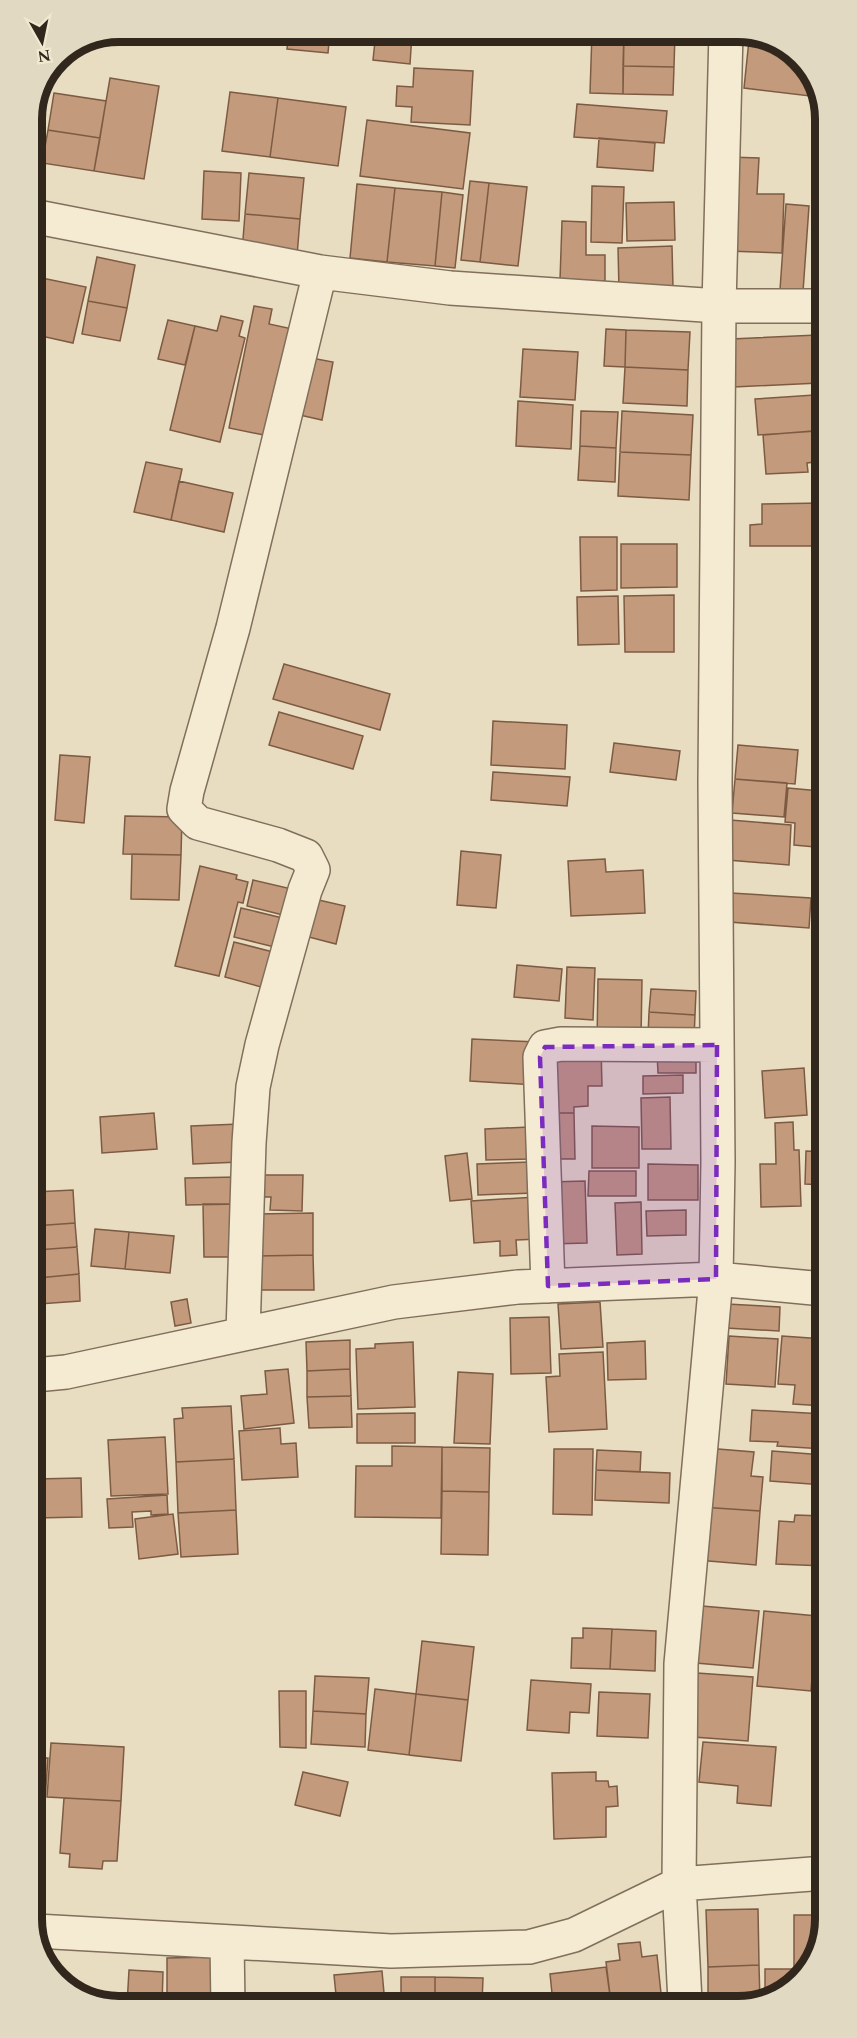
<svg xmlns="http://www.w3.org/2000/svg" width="857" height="2038" viewBox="0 0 857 2038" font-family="Spectral,serif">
<rect width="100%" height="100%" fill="#e9ddc1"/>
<path fill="#c39a7b" stroke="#7d5b43" stroke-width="1.5" d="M154 32H211L210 38Z
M289 32H330L328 53 287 49Z
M376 32 412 34 410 64 373 60Z
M592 32H624L623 94 590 93Z
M624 32 675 34 674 67 623 66Z
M749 40 773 43 791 50 812 79 810 96 744 88Z
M623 66 674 67 673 95 623 94Z
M414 68 473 71 470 125 411 122 412 107 396 106 397 86 413 87Z
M110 78 159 86 144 179 94 171Z
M230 92 278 98 270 157 222 151Z
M54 93 106 101 100 138 48 130Z
M278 98 346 107 338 166 270 157Z
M577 104 667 111 664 143 574 137Z
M367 120 470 133 463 189 360 176Z
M48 130 100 138 94 171 42 163Z
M599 138 655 143 653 171 597 167Z
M821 142V208L813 207Z
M729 157 759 158 757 194H784L782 253 726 251Z
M204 171 241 173 239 221 202 219Z
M249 173 304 178 300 219 245 214Z
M470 181 489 183 480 262 461 260Z
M489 183 527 187 518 266 480 262Z
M357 184 395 188 387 262 350 258Z
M592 186 624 187 622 243 591 242Z
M395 188 442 192 435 266 387 262Z
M442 192 463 195 455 268 435 266Z
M674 202 675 240 627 241 626 203Z
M786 204 809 206 802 306 779 304Z
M245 214 300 219 297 256 242 252Z
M562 221 586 222V255H605V281L560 280Z
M672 246 673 288 619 290 618 248Z
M97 257 135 265 127 308 88 301Z
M37 277 86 287 73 343 32 334V302Z
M88 301 127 308 120 341 82 334Z
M254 306 272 309 269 324 297 330 274 437 229 428Z
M221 316 243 321 239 336 245 338 220 442 170 430 195 326 217 331Z
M168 320 195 326 185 365 158 359Z
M606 329 626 330 625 367 604 366Z
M626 330 690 332 688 370 625 367Z
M822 334V383H819L817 335Z
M817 335 819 383 734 387 731 339Z
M523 349 578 352 575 400 520 397Z
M306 357 333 362 322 420 295 414Z
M625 367 688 370 687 406 623 403Z
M814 395 816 431 758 435 755 399Z
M822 395V457H820L816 396Z
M518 401 573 405 571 449 516 446Z
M581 411 618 412 616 448 580 446Z
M622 411 693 415 691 455 620 452Z
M812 431 815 462 807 463 808 472 766 474 763 435Z
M580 446 616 448 615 482 578 480Z
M620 452 691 455 689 500 618 496Z
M146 462 182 469 171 520 134 512Z
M179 481 233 493 224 532 171 520Z
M822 503V546H750V525L762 524V504Z
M580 537H617V590L581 591Z
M621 544H677V587L621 588Z
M674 595V652H625L624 596Z
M618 596 619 644 578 645 577 597Z
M284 664 390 694 380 730 273 699Z
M279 712 363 736 353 769 269 745Z
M493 721 567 725 565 769 491 765Z
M614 743 680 751 676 780 610 772Z
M738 745 798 750 795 784 735 779Z
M60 755 90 757 84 823 55 820Z
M493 772 570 777 567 806 491 800Z
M735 779 787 783 784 817 732 813Z
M788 788 820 791 815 847 794 845 795 823 785 822Z
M820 791H823V848L815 847Z
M125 816 182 817 181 855 123 854Z
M730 820 791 825 789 865 727 860Z
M461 851 501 855 496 908 457 905Z
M132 854 181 855 179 900 131 899Z
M605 859 606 872 643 870 645 913 571 916 568 861Z
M200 866 237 875 236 879 248 882 243 903 238 902 219 976 175 966Z
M253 880 296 890 291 917 247 906Z
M731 893 811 898 809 928 729 922Z
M310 898 345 906 336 944 301 935Z
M241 908 291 920 283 949 234 937Z
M821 933H823V984L818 983Z
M234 942 281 954 272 990 225 977Z
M517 965 562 969 559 1001 514 997Z
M567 967 595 968 593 1020 565 1018Z
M598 979 642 980 641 1038 597 1042Z
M651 989 696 991 695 1015 649 1012Z
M649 1012 695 1015 694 1039 648 1036Z
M472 1039 538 1042 535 1085 470 1081Z
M601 1047 602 1086H588V1106L574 1107V1113H550L549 1048Z
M657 1053H696V1073H658Z
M804 1068 807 1115 765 1118 762 1071Z
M683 1075V1093L643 1094V1076Z
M670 1097 671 1149H642L641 1098Z
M154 1113 157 1149 102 1153 100 1117Z
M550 1113H574L575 1159H551Z
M793 1122 794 1150H799L801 1206 761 1207 760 1164H776L775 1123Z
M239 1124 240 1162 193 1164 191 1126Z
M592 1126 639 1127V1168H592Z
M529 1127 530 1159 486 1160 485 1129Z
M806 1151 824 1152V1185L805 1184Z
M467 1153 472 1199 450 1201 445 1156Z
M532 1162 533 1193 478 1195 477 1164Z
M648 1164 698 1165V1200H648Z
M589 1171H636V1196H588Z
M252 1175H303L302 1211 270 1210 271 1197H251Z
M238 1177 239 1204 186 1205 185 1178Z
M585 1181 587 1243 551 1244 549 1182Z
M817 1189H824V1216L816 1215Z
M73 1190 75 1223 34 1226V1192Z
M536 1197 539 1239 516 1240 517 1255 500 1256V1241L474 1243 471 1201Z
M641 1202 642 1254 617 1255 615 1203Z
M203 1204H239L240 1257H204Z
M686 1210V1235L647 1236 646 1211Z
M313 1213V1255L257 1256V1214Z
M816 1215 824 1216V1249L814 1248Z
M75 1223 77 1247 36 1250 34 1226Z
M95 1229 129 1232 125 1269 91 1266Z
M129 1232 174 1236 170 1273 125 1269Z
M77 1247 79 1274 38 1278 36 1250Z
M313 1255 314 1290H257V1256Z
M79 1274 80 1301 39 1304 38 1278Z
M187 1299 191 1323 175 1326 171 1302Z
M600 1302 603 1347 561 1349 558 1304Z
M727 1304 780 1307 779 1331 726 1328Z
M549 1317 551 1373 511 1374 510 1318Z
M729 1336 778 1339 775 1387 726 1384Z
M782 1336 824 1339V1406L793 1404 795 1385 778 1384Z
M350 1340V1369L307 1371 306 1342Z
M645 1341 646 1379 608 1380 607 1343Z
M413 1342 415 1407 358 1409 356 1349 375 1348V1344Z
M603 1352 607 1429 549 1432 546 1377 560 1376 559 1354Z
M288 1369 294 1423 244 1429 241 1396 267 1394 265 1371Z
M350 1369 351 1396 307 1397V1371Z
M458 1372 493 1374 490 1444 454 1443Z
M351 1396 352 1427 309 1428 307 1397Z
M231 1406 234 1459 176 1462 174 1419 183 1418 182 1408Z
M752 1410 824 1414V1449L777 1446 778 1442 750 1441Z
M415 1413V1443H357V1414Z
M280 1428 281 1444 296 1443 298 1477 242 1480 239 1431Z
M165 1437 168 1494 111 1496 108 1440Z
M392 1446 442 1447 441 1518 355 1517 356 1466H392Z
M442 1447 490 1448 489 1492 442 1491Z
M706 1448 754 1452 751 1476 763 1477 760 1511 701 1507Z
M554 1449H593L592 1515 553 1514Z
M597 1450 641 1452 640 1472 596 1470Z
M772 1451 824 1455V1485L770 1481Z
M234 1459 236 1510 178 1513 176 1462Z
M596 1470 670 1473 669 1503 595 1500Z
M81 1478 82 1517 35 1518V1479Z
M442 1491 489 1492 488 1555 441 1554Z
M167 1495 168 1514 151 1515V1511L132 1512 133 1527 109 1528 107 1499Z
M701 1507 760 1511 756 1565 697 1560Z
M236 1510 238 1554 181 1557 178 1513Z
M173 1514 178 1554 139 1559 135 1519Z
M795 1515 824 1516 825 1566 776 1564 779 1521 794 1522Z
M702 1606 759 1611 753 1668 696 1663Z
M764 1611 817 1616 811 1691 757 1686Z
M583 1628 612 1629 610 1669 571 1668 572 1638H583Z
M612 1629 656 1631 655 1671 610 1669Z
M422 1641 474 1647 468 1700 416 1694Z
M697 1673 753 1677 748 1741 693 1737Z
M315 1676 369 1678 366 1714 313 1711Z
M531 1680 591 1684 589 1713 570 1712 569 1733 527 1730Z
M375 1689 416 1694 409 1755 368 1750Z
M279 1691H306V1748L280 1747Z
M599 1692 650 1694 648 1738 597 1736Z
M416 1694 468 1700 461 1761 409 1755Z
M313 1711 366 1714 365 1747 311 1744Z
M703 1742 776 1747 771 1806 737 1803 738 1786 699 1782Z
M51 1743 124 1747 121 1801 47 1797Z
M36 1758H48L41 1855 36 1854Z
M303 1772 348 1782 340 1816 295 1805Z
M596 1772V1781H608L609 1787 617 1786 618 1806 606 1807V1837L554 1839 552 1773Z
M64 1798 121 1801 117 1861H103L102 1869 69 1867 70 1854 60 1853Z
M758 1909 759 1965 708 1967 706 1910Z
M794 1915H825L809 1969H794Z
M640 1942 642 1957 657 1955 662 2003H611L606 1962 620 1960 618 1944Z
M211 1957V2006H167V1958Z
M759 1965 760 2002H722V1995H708V1967Z
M606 1967 611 2003H553L550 1974Z
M765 1969H801V1977L765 2002Z
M129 1970 163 1972 162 2006 127 2005Z
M382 1971 385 2004 337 2005 334 1975Z
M401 1977H435V2004H401Z
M435 1977 483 1978 482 2004H435Z"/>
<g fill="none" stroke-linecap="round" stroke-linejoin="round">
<g stroke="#806f5b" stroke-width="36">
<path id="minor" d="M32 216 320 272 450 288 719 306H821
M548 1286 540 1057 545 1047 561 1044 717 1045
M243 1333 249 1143 253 1087 262 1045 305 890 313 870 306 856 278 845 198 823 184 809 187 791 233 628 320 272
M35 1375 66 1372 394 1302 518 1287 716 1279 824 1289
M36 1931 391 1951 529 1947 574 1935 679 1884 825 1873
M227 1942 228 2006
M685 2002 679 1884 681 1664 716 1279 718 1162 715 783 719 306 726 32"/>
</g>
<use href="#minor" stroke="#f5ebd3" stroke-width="33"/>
</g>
<path fill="#7b2cbf" fill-opacity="0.2" stroke="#7b2cbf" stroke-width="4.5" stroke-dasharray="12 8" stroke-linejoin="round" d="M717 1045 716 1279 548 1286 540 1057 545 1047Z"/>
<path d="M0 0H857V2038H0ZM119 42H738A77 77 0 0 1 815 119V1919A77 77 0 0 1 738 1996H119A77 77 0 0 1 42 1919V119A77 77 0 0 1 119 42Z" fill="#e2d9c2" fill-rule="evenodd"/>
<path fill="none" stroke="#32271d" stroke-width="8" d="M119 42H738A77 77 0 0 1 815 119V1919A77 77 0 0 1 738 1996H119A77 77 0 0 1 42 1919V119A77 77 0 0 1 119 42Z"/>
<g transform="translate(42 42) rotate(171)" stroke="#f1e8d0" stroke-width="4.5" paint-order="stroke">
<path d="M0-4.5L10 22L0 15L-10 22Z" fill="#32271d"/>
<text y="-9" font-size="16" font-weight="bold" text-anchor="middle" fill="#32271d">N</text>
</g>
</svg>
